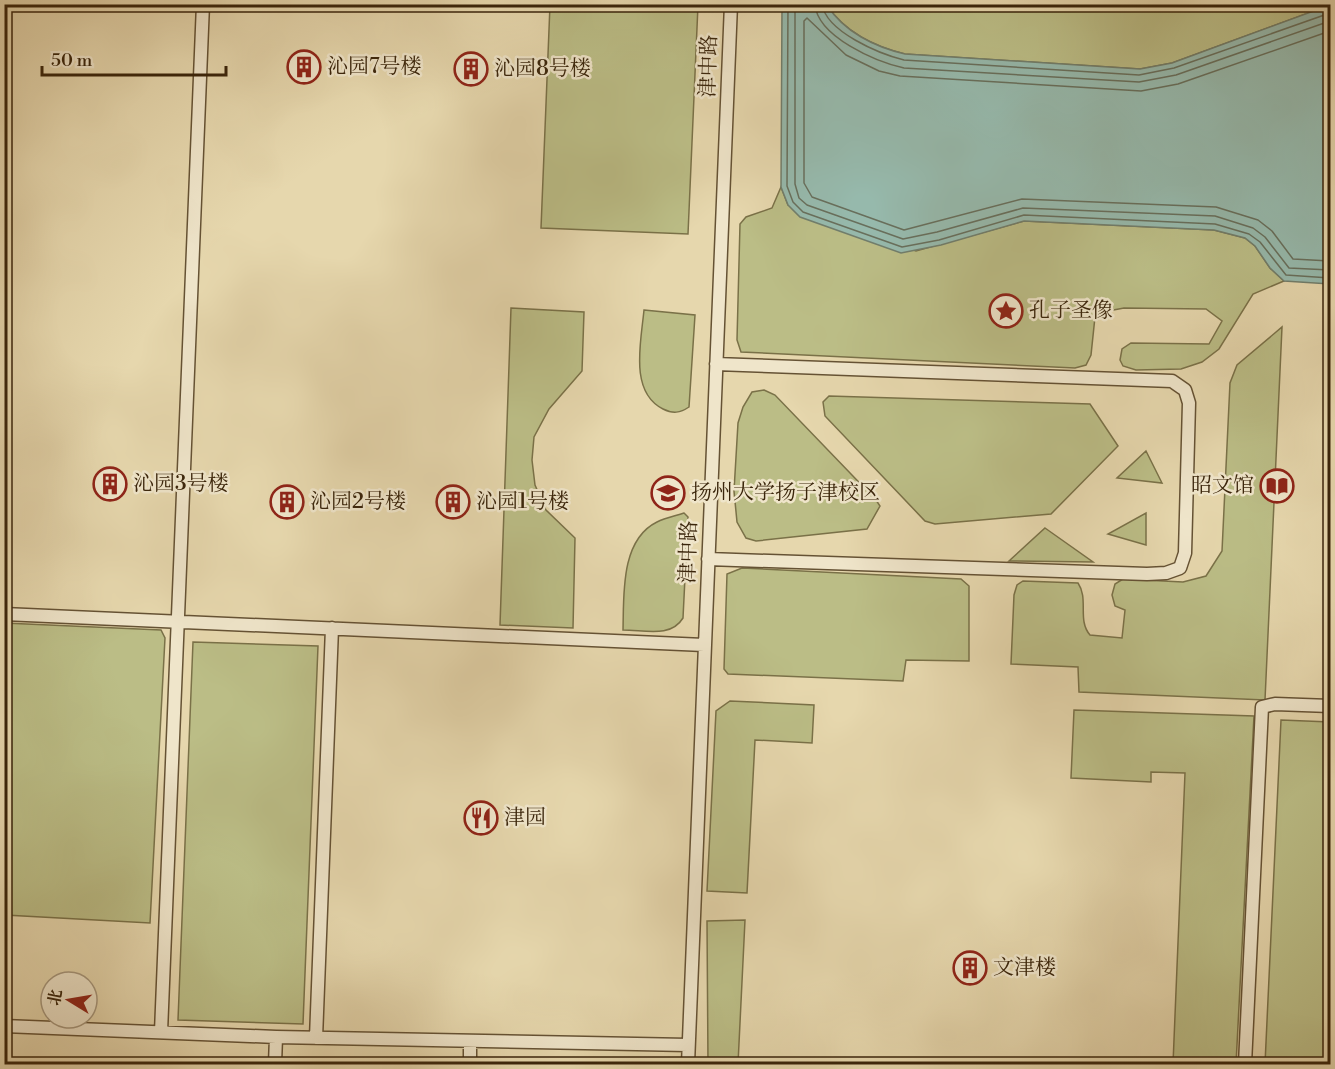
<svg xmlns="http://www.w3.org/2000/svg" width="1335" height="1069" viewBox="0 0 1335 1069" font-family="'Libre Bodoni','Noto Serif SC',serif">
<rect width="100%" height="100%" fill="#e6d7ad"/>
<filter id="stains"><feTurbulence type="fractalNoise" baseFrequency=".00333" numOctaves="4"/><feColorMatrix values="0 0 0 0 .2 0 0 0 0 .09 0 0 0 0 .02 0 0 0 .5 -.17"/></filter>
<radialGradient id="worn" r=".72"><stop offset=".6" stop-color="#630" stop-opacity="0"/><stop offset="1" stop-color="#630" stop-opacity=".3"/></radialGradient>
<path fill="#bbbd86" stroke="#7a7148" stroke-width="1.5" d="M550 5H698L688 234 541 228Z
M827 5 1330 4V5L1172 63 1140 69 905 54C875 47 844 32 827 5Z
M781 187 788 205 916 251 1024 221 1214 230 1245 238 1255 246 1270 268 1284 281 1253 294 1219 349 1202 362 1181 369 1136 370 1123 366 1120 360 1122 349 1131 343 1209 344 1222 321 1206 309 1124 308 1103 312 1095 317 1091 355 1086 365 1075 368 741 352 737 340 740 224 746 217 772 208Z
M511 308 584 312 582 371 549 409 534 437 532 460 535 485 546 510 575 538 573 628 500 625Z
M644 310 695 315 689 407C680 413 673 414 663 409 629 392 641 342 644 310Z
M1282 327 1265 700 1079 692 1078 667 1011 664 1014 595 1017 585 1023 581 1078 583C1089 599 1077 620 1090 635L1122 638 1125 610 1115 606 1112 595 1115 584 1123 579 1183 582 1206 576 1222 551 1230 383 1237 365Z
M764 390 775 395 876 500 880 506 867 529 756 541 746 538 737 522 734 491 738 423 743 407 752 392Z
M829 396 1090 404 1118 446 1051 514 935 524 925 521 825 416 823 402Z
M1146 451 1162 483 1117 478Z
M684 513 688 517 683 618C671 638 645 630 623 630 624 596 620 540 657 522 665 518 675 516 684 513Z
M1146 513V545L1108 534Z
M1045 528 1093 562 1009 561Z
M742 568 961 579 969 586V661L906 660 903 681 728 674 724 669 727 574Z
M4 623 161 630 165 638 150 923 5 915Z
M193 642 318 646 303 1024 178 1020Z
M730 701 814 705 812 743 755 740 747 893 707 891 716 711Z
M1074 710 1254 716 1236 1064H1173L1185 773 1151 772V782L1071 778Z
M1281 720 1330 722V1064H1265Z
M745 920 738 1064H708L707 921Z"/>
<path fill="#96b9ac" stroke="#717e6c" stroke-width="1.5" d="M782 5H827C844 32 875 47 905 54L1140 69 1172 63 1330 5V284L1284 281 1270 268 1255 246 1245 238 1214 230 1024 221 941 245 901 253 800 217 788 205 781 187Z"/>
<g fill="none" stroke-linecap="round" stroke-linejoin="round">
<path stroke="#686f5c" stroke-width="1.5" d="M788 4 787 186 793 202 803 212 902 247 939 240 1024 215 1215 224 1249 234 1260 242 1286 275 1330 278
M795 4V184L799 198 807 205 903 239 937 232 1023 208 1215 216 1253 228 1265 237 1289 268 1330 270
M815 4C817 37 877 62 904 68L1139 82 1176 75 1330 21
M822 4C826 32 880 54 904 60L1139 75 1174 68 1330 13
M1330 31 1178 84 1141 91 900 76 879 71 846 55 807 18 804 21V183L812 197 904 230 1022 199 1216 207 1258 220 1272 231 1293 259 1330 261"/>
<g stroke="#655234" stroke-width="15">
<path id="lane" d="M708 559 1147 574 1166 573 1180 568 1185 553 1189 403 1185 390 1172 381 716 364
M4 614 704 645
M4 1026 276 1037 688 1045
M161 1032 203 4
M316 1038 332 628
M275 1064 276 1037
M470 1064V1041
M688 1064 731 4
M1245 1064 1262 707 1275 704 1330 706"/>
</g>
<use href="#lane" stroke="#efe5ca" stroke-width="12"/>
</g>
<defs>
<g id="building-ring" transform="scale(1.725)"><circle r="9.5" fill="#efe5ca" stroke="#8f2418" stroke-width="1.5"/><path d="M-4-6H4V6H1V3H-1V6H-4ZM-2.5-4.3h1.7v1.8h-1.7ZM.8-4.3h1.7v1.8H.8ZM-2.5-1h1.7V.8h-1.7ZM.8-1h1.7V.8H.8Z" fill="#8f2418"/></g>
<g id="sight-ring" transform="scale(1.725)"><circle r="9.5" fill="#efe5ca" stroke="#8f2418" stroke-width="1.5"/><path d="M0-6L1.8-2.2L6-1.7L2.9 1.2L3.7 5.4L0 3.3L-3.7 5.4L-2.9 1.2L-6-1.7L-1.8-2.2Z" fill="#8f2418"/></g>
<g id="library-ring" transform="scale(1.725)"><circle r="9.5" fill="#efe5ca" stroke="#8f2418" stroke-width="1.5"/><path d="M-6-4Q-3-5.5-.7-3.5V5Q-3 3-6 4ZM6-4Q3-5.5 .7-3.5V5Q3 3 6 4Z" fill="#8f2418"/></g>
<g id="university-ring" transform="scale(1.725)"><circle r="9.5" fill="#efe5ca" stroke="#8f2418" stroke-width="1.5"/><path d="M0-5L7-2L0 1L-7-2ZM-4 1L0 2.5L4 1V4Q0 6-4 4Z" fill="#8f2418"/></g>
<g id="restaurant-ring" transform="scale(1.725)"><circle r="9.5" fill="#efe5ca" stroke="#8f2418" stroke-width="1.5"/><path d="M-5-6h1v4h1v-4h1v4h1v-4h1v5L-1.5 .5V6h-2V.5L-5-1ZM5-6V6H3V1.5H1.5Q1.5-4 5-6Z" fill="#8f2418"/></g>
</defs>
<g fill-rule="evenodd">
<use href="#building-ring" x="304" y="67"/>
<use href="#building-ring" x="471" y="69"/>
<use href="#sight-ring" x="1006" y="311"/>
<use href="#building-ring" x="110" y="484"/>
<use href="#library-ring" x="1277" y="486"/>
<use href="#university-ring" x="668" y="493"/>
<use href="#building-ring" x="287" y="502"/>
<use href="#building-ring" x="453" y="502"/>
<use href="#restaurant-ring" x="481" y="818"/>
<use href="#building-ring" x="970" y="968"/>
</g>
<g text-anchor="middle" dominant-baseline="central" stroke-width="5" stroke-linejoin="round" paint-order="stroke">
<g font-size="21" fill="#3a250b" stroke="#efe5ca">
<text transform="translate(709 66) rotate(-88)">津中路</text>
<text transform="translate(689 552) rotate(-88)">津中路</text>
</g>
<g font-size="21" fill="#3a250b" stroke="#efe5ca" text-anchor="start">
<text x="327" y="67">沁园7号楼</text>
<text x="494" y="69">沁园8号楼</text>
<text x="1029" y="311">孔子圣像</text>
<text x="133" y="484">沁园3号楼</text>
<text x="1254" y="486" text-anchor="end">昭文馆</text>
<text x="691" y="493">扬州大学扬子津校区</text>
<text x="310" y="502">沁园2号楼</text>
<text x="476" y="502">沁园1号楼</text>
<text x="504" y="818">津园</text>
<text x="993" y="968">文津楼</text>
</g>
</g>
<rect width="1335" height="1069" fill="none" stroke="#e6d7ad" stroke-width="24"/>
<rect x="6" y="6" width="1323" height="1057" fill="none" stroke="#3a250b" stroke-width="3"/>
<rect x="12" y="12" width="1311" height="1045" fill="none" stroke="#3a250b" stroke-width="1.5"/>
<g transform="translate(69 1000) rotate(281)"><circle r="28" fill="#efe5ca" stroke="#a7987e" stroke-width="1.5"/>
<path d="M0-4.5L10 22L0 15L-10 22Z" fill="#8f2418"/>
<text y="-9" font-size="16" font-weight="bold" text-anchor="middle" fill="#3a250b">北</text>
</g>
<path d="M42 66v9h184v-9" fill="none" stroke="#3a250b" stroke-width="3"/>
<text x="51" y="66" font-size="18" fill="#3a250b" stroke="#efe5ca" stroke-width="4.5" paint-order="stroke">50 m</text>
<rect width="100%" height="100%" filter="url(#stains)"/>
<rect width="100%" height="100%" fill="url(#worn)"/>
</svg>
